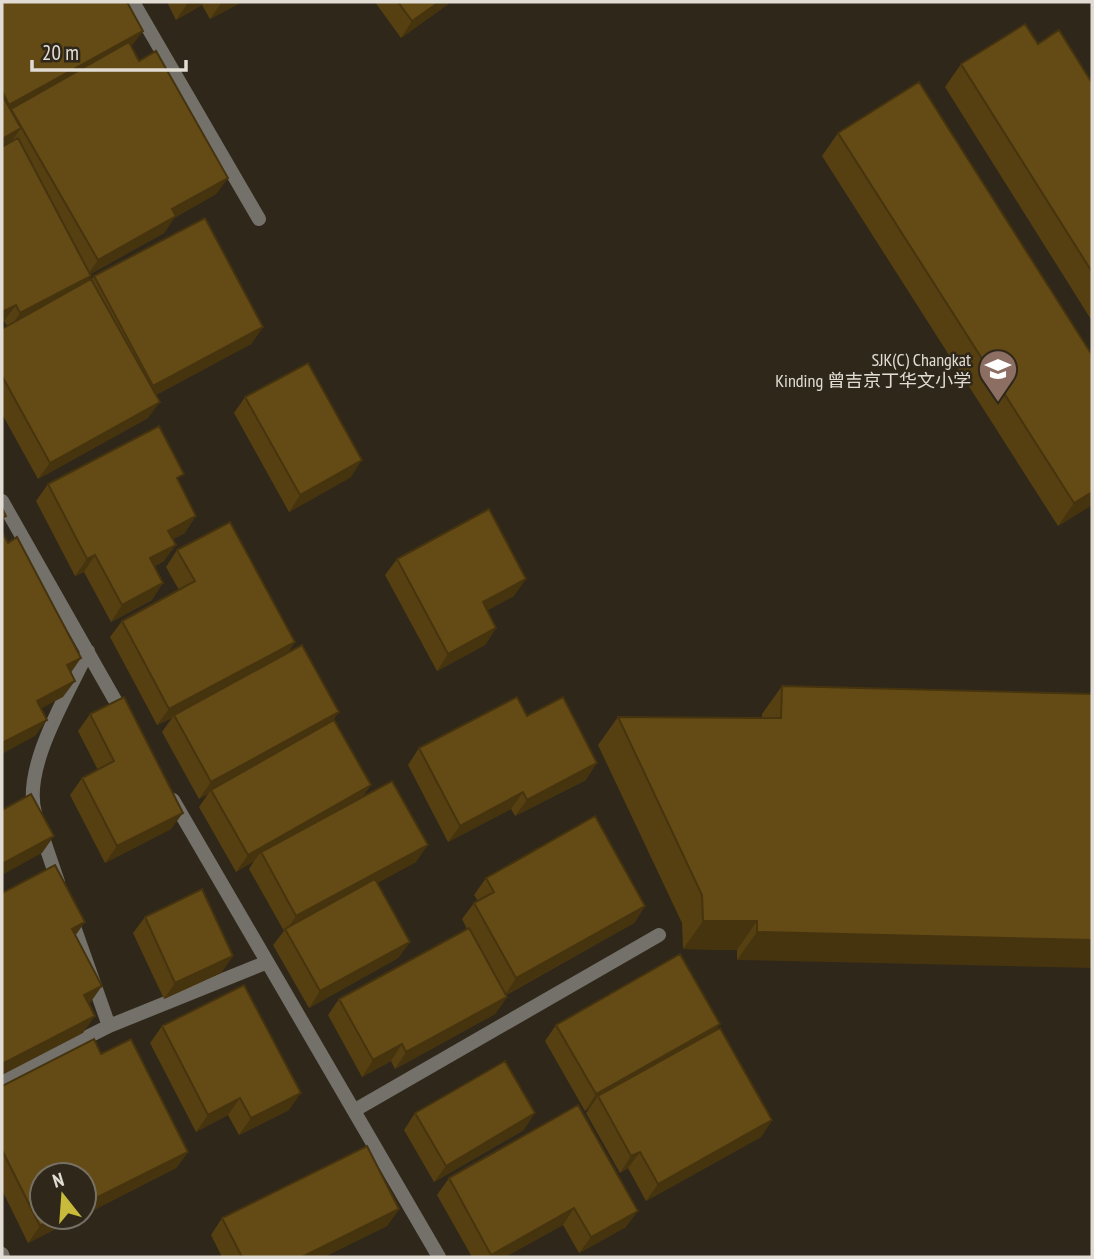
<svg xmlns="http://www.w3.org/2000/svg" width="1094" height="1259" viewBox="0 0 1094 1259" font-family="'PT Sans Narrow','Noto Sans SC',sans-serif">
<rect width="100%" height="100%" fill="#2e271a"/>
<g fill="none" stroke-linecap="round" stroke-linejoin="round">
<path stroke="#74716a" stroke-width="14" d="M133 2 259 219
M2 501 124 716
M173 800 439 1257
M35 813C22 767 68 694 88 651
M41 832 58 882
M71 918 109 1026
M2 1080 109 1026 265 963
M355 1110 659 935
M2 1254 3 1257"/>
</g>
<path fill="#564012" d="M2 2 132 47 139 61 228 178 216 194 174 218 164 233 90 274 91 276 87 281 91 280 94 276 263 327 251 344 156 395 148 418 38 479 2 414V329L7 326 4 321 2 323Z
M167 2H242L210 19 202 5 176 20Z
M375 2H451L401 38Z
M1038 44 1092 83V321L945 87 961 64Z
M838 133 1092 355V505L1058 526 822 156Z
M245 397 351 477 289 512 234 413Z
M179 482 185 533 173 539 164 561 155 566 152 600 111 622 84 572 75 576 36 501 48 484Z
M177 550 287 653 371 785 362 797 416 862 377 883 410 942 398 958 309 1008 273 945 284 931 249 869 254 861 236 872 199 807 208 794 199 799 162 732 172 718 157 725 110 637 122 621 179 590 166 567Z
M397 559 514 596 487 610 496 628 485 645 437 671 385 575Z
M782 686 1092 694 737 960V950L683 949 682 923 598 745 618 717 762 718V714Z
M90 714 171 829 105 863 70 795 82 778 98 770 78 731Z
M527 716 586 780 515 816 511 809 448 842 408 765 419 748Z
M486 878 645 906 634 923 506 995 507 997 495 1014 395 1069 391 1061 362 1077 328 1015 339 999 467 929 462 919 474 903 478 901 474 895Z
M145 917 233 956 221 973 164 999 133 933Z
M720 1024 714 1031 772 1120 761 1137 646 1201 628 1168 620 1173 586 1113 590 1108 585 1111 545 1041 556 1025Z
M162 1026 289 1110 239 1135 228 1115 196 1132 150 1043Z
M101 1054 188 1152 176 1168 84 1215V1175L42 1217H79L28 1243 2 1190V1086Z
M578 1105 626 1227 579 1253 563 1225 505 1257H472L437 1195 449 1178Z
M415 1113 524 1130 434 1182 404 1130Z
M399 1209 387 1226 324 1257H222L211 1235 222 1218Z"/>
<path fill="#46340f" d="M190 2H205L202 5 176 20 188 3Z
M222 2H242L210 19Z
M439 2H451L401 38 412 21Z
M143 31 131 47 11 109 7 116 2 115 9 105Z
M21 128 9 145 2 149V139Z
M228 178 216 194 174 218 164 233 86 277 98 260 172 209Z
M91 276 79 292 9 330 20 313Z
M16 305 4 321 2 323V312Z
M263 327 251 344 141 403 153 386Z
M160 402 148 418 38 479 50 463Z
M362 460 351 477 289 512 300 495Z
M1092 492V505L1058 526 1074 503Z
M196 516 185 533 156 548 168 531Z
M176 545 164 561 139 574 150 558Z
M95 555 84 572 75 576 87 559Z
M526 579 514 596 472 619 483 602Z
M163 583 152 600 111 622 122 605Z
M496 628 485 645 437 671 448 654Z
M295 642 284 659 174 715 172 718 157 725 169 709Z
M81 658 70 674 67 665Z
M75 681 63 697 25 717 37 701Z
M339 712 327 729 211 790 208 794 199 799 211 782Z
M47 720 35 736 2 754V743Z
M597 763 586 780 515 816 527 800Z
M371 785 359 801 261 852 254 861 236 872 248 855Z
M523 792 511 809 448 842 460 826Z
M183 813 171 829 105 863 117 846Z
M54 836 42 853 2 875V864Z
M428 845 416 862 287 932 286 931 296 916Z
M645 906 634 923 505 995 516 978Z
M703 921H757L737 950 683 949Z
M85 922 73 939 72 929Z
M757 932 1092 940V968L737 960Z
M410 942 398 958 309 1008 320 991Z
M233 956 221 973 164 999 175 983Z
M102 986 90 1003 72 1012 84 995Z
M507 997 495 1014 395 1069 406 1052Z
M95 1016 83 1033 2 1075V1064Z
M720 1024 708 1040 598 1096 590 1108 585 1111 596 1094Z
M402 1044 391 1061 362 1077 373 1060Z
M301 1093 289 1110 239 1135 251 1118Z
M240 1098 228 1115 196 1132 208 1115Z
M535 1113 524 1130 434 1182 446 1166Z
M772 1120 761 1137 646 1201 658 1184Z
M188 1152 176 1168 84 1215V1204Z
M640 1152 628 1168 620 1173 631 1156Z
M574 1208 563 1225 505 1257H490L491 1255Z
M399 1209 387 1226 324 1257H302Z
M638 1211 626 1227 579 1253 591 1237Z
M58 1217H79L28 1243 40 1226Z"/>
<path fill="#644b15" stroke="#46340f" stroke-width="2" d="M2 2H127L143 31 9 105 2 91Z
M398 2H439L412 21Z
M1025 24 1038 44 1059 30 1092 83V272L961 64Z
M129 42 139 61 156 51 228 178 172 209 176 216 98 260 11 109Z
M919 82 1092 355V492L1074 503 838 133Z
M2 95 21 128 2 139Z
M18 138 91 276 20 313 16 305 2 312V147Z
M205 218 263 327 153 386 94 276Z
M91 279 160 402 50 463 2 376V329Z
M308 363 362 460 300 495 245 397Z
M159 426 184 474 177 478 196 516 168 531 176 545 150 558 163 583 122 605 95 555 87 559 48 484Z
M2 508 6 516 2 518Z
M489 509 526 579 483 602 496 628 448 654 397 559Z
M230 522 295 642 169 709 122 621 195 581 177 550Z
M2 532 8 543 17 537 81 658 67 665 75 681 37 701 47 720 2 743Z
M302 645 339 712 211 782 174 715Z
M782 686 1092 694V940L757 932V921H703L702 895 618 717 781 718Z
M124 697 183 813 117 846 82 778 114 761 90 714Z
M517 697 527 716 563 697 597 763 527 800 523 792 460 826 419 748Z
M334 720 371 785 248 855 211 790Z
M392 781 428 845 296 916 261 852Z
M31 794 54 836 2 864V810Z
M595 816 645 906 516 978 474 903 494 892 486 878Z
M55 865 85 922 72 929 102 986 84 995 95 1016 2 1064V893Z
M375 879 410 942 320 991 285 929Z
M202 889 233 956 175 983 145 917Z
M469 928 507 997 406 1052 402 1044 373 1060 339 999Z
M680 954 720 1024 596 1094 556 1025Z
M244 985 301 1093 251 1118 240 1098 208 1115 162 1026Z
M720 1028 772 1120 658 1184 640 1152 631 1156 598 1096Z
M94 1039 101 1054 131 1039 188 1152 84 1204V1175H42V1217H58L40 1226 2 1150V1086Z
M505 1061 535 1113 446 1166 415 1113Z
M578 1105 638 1211 591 1237 574 1208 491 1255 449 1178Z
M367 1146 399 1209 302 1257H242L222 1218Z"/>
<defs>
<g id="school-pin" transform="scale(2.0125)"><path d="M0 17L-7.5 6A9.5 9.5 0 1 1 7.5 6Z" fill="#8d6e63" stroke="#2e271a"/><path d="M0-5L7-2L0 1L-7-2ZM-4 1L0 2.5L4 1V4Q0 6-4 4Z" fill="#fff"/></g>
</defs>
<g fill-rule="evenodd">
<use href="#school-pin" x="998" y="369"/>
</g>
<g text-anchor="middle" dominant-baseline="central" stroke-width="5" stroke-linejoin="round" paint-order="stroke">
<g font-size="18" fill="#e1ddd5" stroke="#2e271a" text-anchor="end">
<text x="971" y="359">SJK(C) Changkat<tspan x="971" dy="21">Kinding 曾吉京丁华文小学</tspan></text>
</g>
</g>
<rect width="1094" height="1259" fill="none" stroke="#e1ddd5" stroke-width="7"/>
<g transform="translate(63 1196) rotate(343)"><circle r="33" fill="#2e271a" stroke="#767065" stroke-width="2"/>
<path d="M0-5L12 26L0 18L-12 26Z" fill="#c8bb3b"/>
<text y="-10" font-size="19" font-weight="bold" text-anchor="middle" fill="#e1ddd5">N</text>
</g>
<path d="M32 60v10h154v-10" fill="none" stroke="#e1ddd5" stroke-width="3.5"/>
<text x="42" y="60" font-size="21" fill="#e1ddd5" stroke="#2e271a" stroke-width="5" paint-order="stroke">20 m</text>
</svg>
